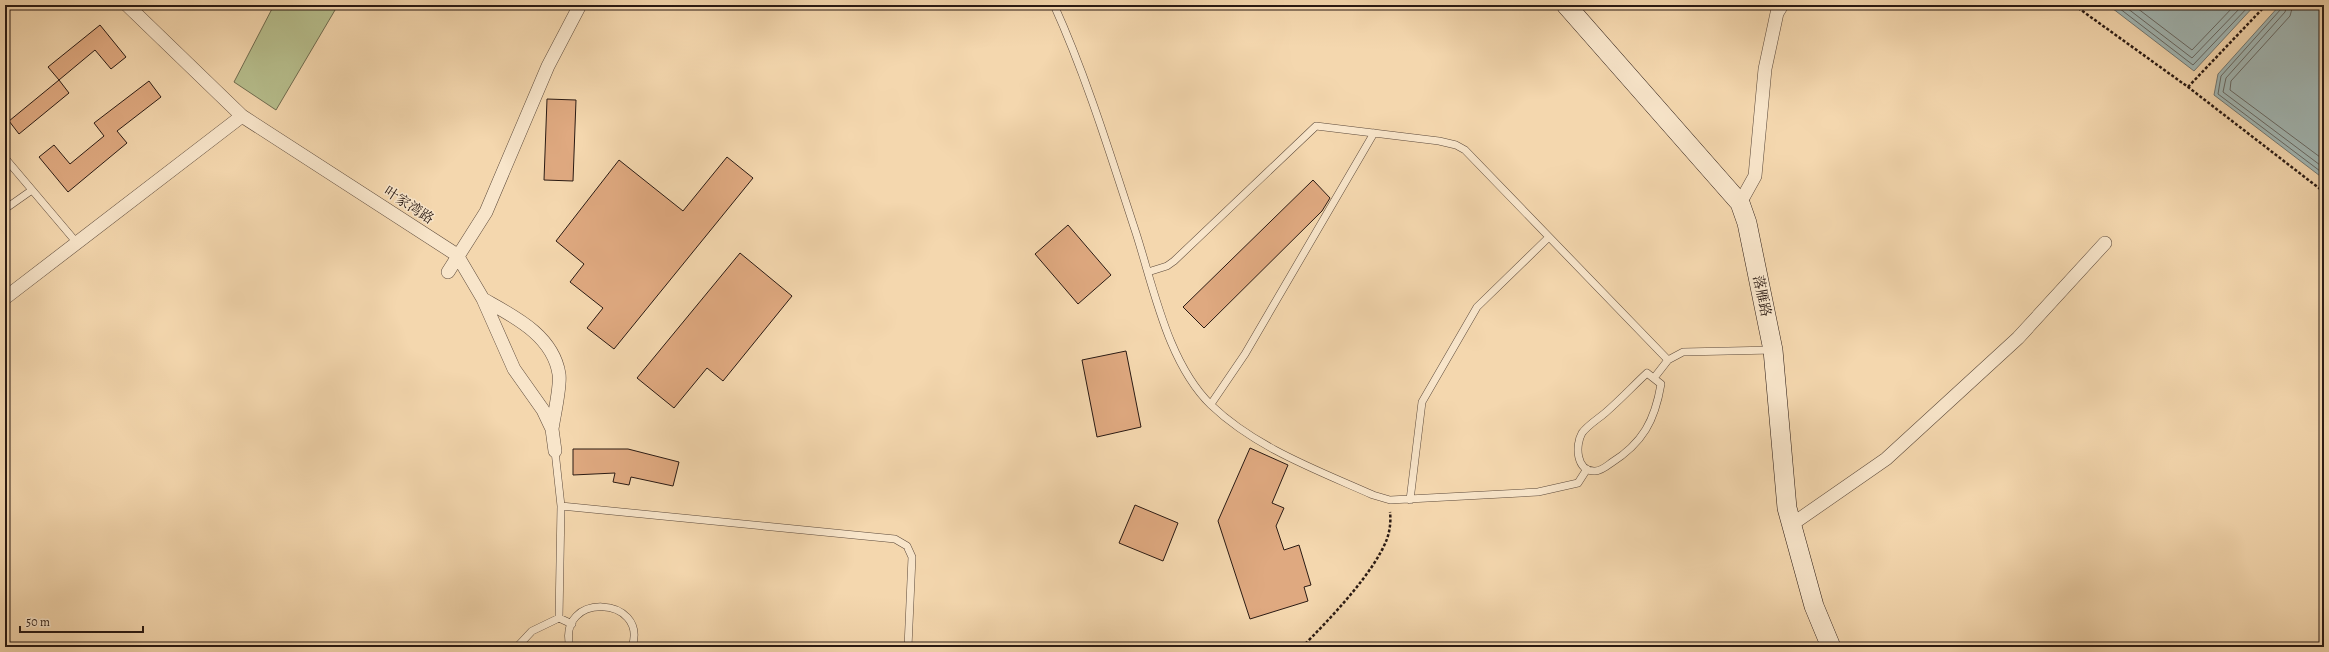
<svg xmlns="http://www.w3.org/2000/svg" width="2329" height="652" viewBox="0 0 2329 652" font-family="Alegreya,'Noto Serif SC',serif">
<rect width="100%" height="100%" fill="#f4d7ae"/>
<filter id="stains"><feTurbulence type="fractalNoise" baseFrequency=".005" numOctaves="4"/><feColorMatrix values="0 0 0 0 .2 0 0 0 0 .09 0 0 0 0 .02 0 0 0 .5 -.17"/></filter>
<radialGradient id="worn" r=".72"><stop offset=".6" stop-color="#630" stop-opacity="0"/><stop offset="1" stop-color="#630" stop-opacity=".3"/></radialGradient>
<path fill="#b7bf8e" stroke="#706c50" d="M274 5H338L276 110 234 82Z"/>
<path fill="#a1b7b5" stroke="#717874" d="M2108 5H2255L2194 71Z
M2280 5H2324V179L2214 95 2218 74Z"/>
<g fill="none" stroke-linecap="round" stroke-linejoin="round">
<path stroke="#666864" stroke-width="1" d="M2115 5 2193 65 2250 5
M2123 5 2192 58 2243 5
M2133 5 2192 50 2235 5
M2282 5 2281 9 2221 76 2218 94 2324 174
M2287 5 2285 12 2226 78 2223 92 2324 168
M2293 5 2290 16 2231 81 2230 90 2324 160"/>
</g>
<path fill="#dfa980" stroke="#2a1a13" d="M100 25 126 57 111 69 95 50 59 80 48 67Z
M59 80 69 93 19 134 9 121Z
M149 81 161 97 117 131 127 143 68 192 39 157 54 145 70 164 104 136 94 123Z
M547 99 576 100 573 181 544 180Z
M727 157 753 178 614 349 587 328 603 308 570 282 584 264 556 241 619 160 683 211Z
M1313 180 1330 198 1322 211 1204 328 1183 307Z
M1068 225 1111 275 1078 304 1035 254Z
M740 253 792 296 723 381 707 368 674 408 637 378Z
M1126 351 1141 427 1097 437 1082 360Z
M1250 448 1288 465 1272 503 1284 508 1276 526 1284 550 1299 545 1311 585 1304 587 1308 601 1250 619 1218 521Z
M573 449H628L679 462 673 486 631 477 629 485 613 482 615 473 573 475Z
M1135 505 1178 523 1163 561 1119 543Z"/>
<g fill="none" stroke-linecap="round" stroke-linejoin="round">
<g stroke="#5c493a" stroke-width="8">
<path id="lane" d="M1054 5C1087 78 1111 157 1136 233 1154 289 1168 363 1211 405 1256 448 1317 470 1373 495L1390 500 1538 492 1578 483 1587 469
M5 158 77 243
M5 209 32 190
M1148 272 1167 266 1174 261 1316 126 1439 141 1456 145 1465 150 1668 360
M1647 373 1661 384C1655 420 1643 443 1611 463 1607 466 1601 471 1595 471 1576 472 1575 445 1582 433 1588 425 1598 419 1605 413 1620 400 1633 386 1647 373Z
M1654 378 1668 360 1683 352 1773 350
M1211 404 1245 354 1374 133
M555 451 561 506 559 618
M1410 500 1422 402 1477 307 1549 237
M561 506 895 539 907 546 912 557 908 647
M517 647 532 631 559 618 572 624
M570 647C556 591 649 596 632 647"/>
</g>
<g stroke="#5c493a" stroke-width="14">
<path id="street" d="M127 5 242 116 457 255 483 299 514 369 543 410 552 429 555 451
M1740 203 1755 176 1765 69 1777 13 1782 5
M448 272 486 212 548 66 580 5
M5 298 242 116
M483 299C513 316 553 335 559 374 561 386 554 415 552 429
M1791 525 1886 459 2018 338 2105 243"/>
</g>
<g stroke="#2a1a13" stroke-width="20">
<path id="secondary" d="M1566 5 1740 203 1747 223 1773 350 1787 508 1814 606 1831 647"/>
</g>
<path stroke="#2a1a13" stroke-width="2.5" stroke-dasharray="3 2" stroke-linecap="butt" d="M2074 5 2188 87 2324 192
M2188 87 2266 5
M1302 647C1329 620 1374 573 1387 539 1390 530 1391 521 1390 512"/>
<use href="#lane" stroke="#f8e5ca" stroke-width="7"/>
<use href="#street" stroke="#f8e5ca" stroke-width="13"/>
<use href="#secondary" stroke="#f8e5ca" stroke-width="19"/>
</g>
<g text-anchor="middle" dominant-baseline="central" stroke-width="3" stroke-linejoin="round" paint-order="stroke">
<g font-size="14" fill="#2a1a13" stroke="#f8e5ca">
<text transform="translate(409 205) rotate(33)">叶家湾路</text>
<text transform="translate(1762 296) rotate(78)">落雁路</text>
</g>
</g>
<rect width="2329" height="652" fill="none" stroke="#f4d7ae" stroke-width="20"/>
<rect x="6" y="6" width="2317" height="640" fill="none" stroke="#2a1a13" stroke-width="2"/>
<rect x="10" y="10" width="2309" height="632" fill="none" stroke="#2a1a13"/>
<path d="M20 626v6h123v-6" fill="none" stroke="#2a1a13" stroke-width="2"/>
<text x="26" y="626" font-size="12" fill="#2a1a13" stroke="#f8e5ca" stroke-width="3" paint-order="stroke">50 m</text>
<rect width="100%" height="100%" filter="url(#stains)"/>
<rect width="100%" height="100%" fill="url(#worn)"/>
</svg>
